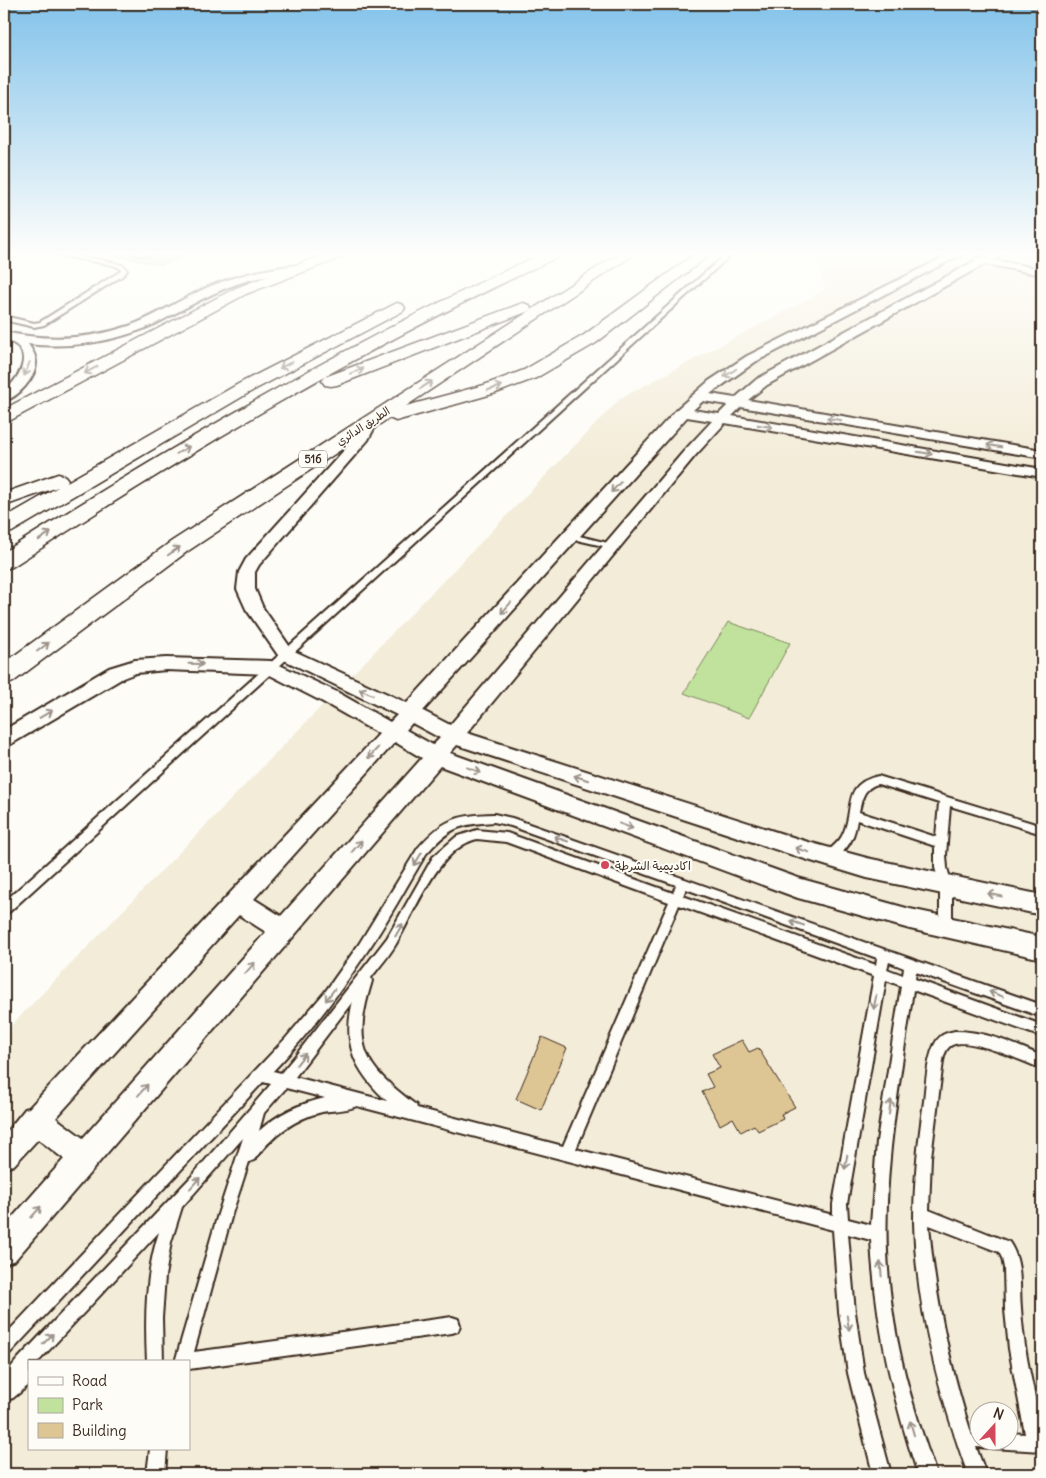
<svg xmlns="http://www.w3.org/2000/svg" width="1046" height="1478" viewBox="0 0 1046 1478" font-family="Delius,'Playpen Sans Arabic',sans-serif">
<rect width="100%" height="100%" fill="#fdfcf7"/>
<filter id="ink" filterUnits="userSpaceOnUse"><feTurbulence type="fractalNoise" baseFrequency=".02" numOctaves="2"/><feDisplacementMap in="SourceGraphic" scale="10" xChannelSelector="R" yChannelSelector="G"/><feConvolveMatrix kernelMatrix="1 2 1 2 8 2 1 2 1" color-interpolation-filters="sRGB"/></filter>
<g filter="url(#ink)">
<path fill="#f3ecd9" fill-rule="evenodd" d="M817 253H1042V1474H4V1033L621 398 825 290ZM29 1362H189V1449H29ZM978 1410H1008V1440H978Z"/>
<path fill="#c0e29c" stroke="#7e865d" d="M99 253H192L162 265Z
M728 622 790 643 749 718 684 693Z"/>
<path fill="#ddc594" stroke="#3b2a1e" d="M542 1037 567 1048 541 1110 516 1099Z
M742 1040 749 1052 758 1048 795 1107 781 1114 783 1119 758 1131 754 1125 741 1132 733 1118 720 1125 702 1092 713 1087 706 1074 720 1068 712 1054Z"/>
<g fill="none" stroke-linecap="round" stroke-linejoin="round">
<g stroke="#3b2a1e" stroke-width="4">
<path id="lane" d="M55 253H64L116 263 124 266 127 271 122 276 44 325 34 327 4 320V316L34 323 40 322 121 271 120 268 113 265 57 255Z
M132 253H156C150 256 138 256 132 253Z
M727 253H733L8 913 4 914V902Z
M568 534H571L612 544 616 546 612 548 568 538Z
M878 776 1042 826V834L950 806 946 855 947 868 952 885V926L950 930 946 931 942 930 940 926V885L935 868V846L857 820C856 826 855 831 853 836 850 845 836 864 825 860L823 857C828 849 837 845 842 836 856 810 840 785 878 776ZM878 784 939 803 936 837 859 812C862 799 863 788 878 784Z
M494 814 512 818 1042 1005V1017L916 972 915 979 1042 1025V1037L913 990C900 1083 881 1175 888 1269 891 1316 901 1364 915 1410 921 1431 929 1453 936 1474H918C892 1398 875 1321 871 1240L848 1234 855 1312 864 1373 891 1474H873L848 1373 839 1312 833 1230 357 1106C346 1111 333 1110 322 1112 293 1119 272 1136 254 1160L249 1162 232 1214 194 1352 452 1317 458 1319 460 1325 458 1331 452 1333 189 1369V1362H175L218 1214 243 1138 182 1207 171 1242 165 1276 162 1318 163 1362H147C145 1319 145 1274 159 1232L38 1362H29V1385L13 1398 7 1400 4 1399V1376L17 1360 191 1177 271 1084 263 1082 10 1353 4 1355V1336L286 1038 325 992 359 944 418 848C443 819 457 815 494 814ZM494 822 511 826 676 885 673 893 507 833 477 830 456 837 433 857 387 938 296 1055 281 1073 273 1071C308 1035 338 995 366 953 388 921 406 887 426 854 449 828 459 824 494 822ZM477 839 506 842 669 902 563 1146 417 1108 416 1105C362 1065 352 1046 372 981L371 978C379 967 389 956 396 944 415 912 438 848 477 839ZM686 889 877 958 876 965 683 896ZM679 905 874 976 833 1204V1215L576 1149ZM889 962 904 968 903 975 887 969ZM886 980 901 986 877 1141 871 1225 848 1219 847 1204ZM353 1001C342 1045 355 1071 387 1101L295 1077ZM286 1088 325 1098C301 1103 277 1114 259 1131L264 1113Z
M955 1031C986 1031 1014 1044 1042 1056V1069C1025 1062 969 1036 952 1045 946 1048 944 1055 943 1061L931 1157 929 1210 1009 1242C1023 1262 1019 1286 1021 1308 1022 1325 1024 1342 1027 1358 1030 1377 1046 1439 1041 1451L976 1447 986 1474H968C939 1394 916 1308 914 1222 914 1182 918 1142 924 1101 926 1085 927 1047 941 1036 945 1033 951 1032 955 1031ZM929 1225 999 1252 1002 1258 1004 1268 1005 1310 1009 1349 1025 1434 1008 1433V1440H978V1432L973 1434 972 1436C950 1367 935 1298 929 1225Z
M150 1449H167L165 1474H147Z"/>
</g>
<g stroke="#3b2a1e" stroke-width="4">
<path id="street" d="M952 253H964L755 362 710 394 735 398 757 379 975 261V258C985 256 993 253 1003 253L994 260 1042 269V275L985 264 767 385 748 400 1042 450V458L741 407 732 416 1042 469V477L725 423 694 457 467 733 808 842 867 858 1042 895V915L867 878 808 860 457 745 450 753 798 878 910 909 1042 937V959L910 929 798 898 440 766 15 1260 4 1264V1227L64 1159 38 1139 14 1165 4 1169V1135L25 1109 29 1108 379 734 323 702 268 674 166 670 136 673 123 678 11 744 4 747V730L109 668 135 660 166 658 271 661 337 692 390 722 397 715 280 658 246 609 237 589 239 572 246 559 355 438 366 418 371 417 378 421 368 440 259 565 255 572V589L263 608 292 650 407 703 677 409 709 381 747 356ZM703 401 728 405 719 414 693 410ZM687 417 712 421 684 451 450 725 423 711ZM412 723 440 738 433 745 406 730ZM395 742 422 758 281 916 254 899ZM239 915 266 932 83 1138 56 1118Z
M297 265 301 266 302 268 301 270C278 276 256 276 234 285 206 295 181 311 155 324 116 342 70 349 28 344 32 350 36 355 36 363 36 377 18 398 4 401V391C22 377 36 347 4 340V332C46 341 87 340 129 326 156 316 181 299 208 287 236 275 266 269 297 265Z"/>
</g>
<g stroke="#3b2a1e" stroke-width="3">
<path id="highway" d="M328 253H347L345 256 246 294 11 420 4 422V409L236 288Z
M544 253H562L560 256C366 346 190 451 12 567L4 569V552C178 442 356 338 544 253Z
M620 253H636L406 406 484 385 524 370 584 335 696 253H712L596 343 536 378 496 393 403 419 396 421 389 418 188 551 13 682 4 685V663L172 541Z
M397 303 403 305 405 308 403 311 252 391 12 532 4 533V518L58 487 4 506V493L58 474 65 476 68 480 67 482 240 383Z
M523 303 529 305 531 308 529 311 337 385 331 386 325 385 322 381 325 377Z"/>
</g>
<use href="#lane" fill="#fdfcf7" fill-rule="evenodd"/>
<use href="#street" fill="#fdfcf7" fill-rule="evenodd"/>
<use href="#highway" fill="#fdfcf7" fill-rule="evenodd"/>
</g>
<defs><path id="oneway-shaft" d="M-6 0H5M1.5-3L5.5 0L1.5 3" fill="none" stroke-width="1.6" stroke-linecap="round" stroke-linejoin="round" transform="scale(1.25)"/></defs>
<g stroke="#9c938a">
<use href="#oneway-shaft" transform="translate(286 365) rotate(152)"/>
<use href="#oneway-shaft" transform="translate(27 369) rotate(111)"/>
<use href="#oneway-shaft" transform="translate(91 370) rotate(152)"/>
<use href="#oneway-shaft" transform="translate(357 371) rotate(-21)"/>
<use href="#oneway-shaft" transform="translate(730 373) rotate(146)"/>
<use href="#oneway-shaft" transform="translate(426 385) rotate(-33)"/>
<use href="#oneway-shaft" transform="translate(495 388) rotate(-17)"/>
<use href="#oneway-shaft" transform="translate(834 419) rotate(-171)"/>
<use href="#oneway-shaft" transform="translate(765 426) rotate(10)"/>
<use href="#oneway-shaft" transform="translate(994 446) rotate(-171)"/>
<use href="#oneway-shaft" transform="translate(183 450) rotate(-30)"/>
<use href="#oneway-shaft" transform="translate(925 453) rotate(10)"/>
<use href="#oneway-shaft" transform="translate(616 487) rotate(132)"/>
<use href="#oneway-shaft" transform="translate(45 536) rotate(-33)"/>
<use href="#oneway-shaft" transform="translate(174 551) rotate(-35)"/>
<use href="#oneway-shaft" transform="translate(506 608) rotate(132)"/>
<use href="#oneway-shaft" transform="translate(43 647) rotate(-37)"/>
<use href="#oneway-shaft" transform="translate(196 664) rotate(1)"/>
<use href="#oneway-shaft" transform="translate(366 692) rotate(-155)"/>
<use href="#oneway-shaft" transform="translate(46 714) rotate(-31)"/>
<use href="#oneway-shaft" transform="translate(373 753) rotate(133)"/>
<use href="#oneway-shaft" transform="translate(474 770) rotate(20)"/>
<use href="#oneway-shaft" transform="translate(581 778) rotate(-162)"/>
<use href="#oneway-shaft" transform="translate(626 826) rotate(20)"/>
<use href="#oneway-shaft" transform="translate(561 839) rotate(-161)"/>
<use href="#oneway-shaft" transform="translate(357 846) rotate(-49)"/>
<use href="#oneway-shaft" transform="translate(802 850) rotate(-163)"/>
<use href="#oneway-shaft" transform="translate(418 859) rotate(121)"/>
<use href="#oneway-shaft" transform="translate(995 895) rotate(-168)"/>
<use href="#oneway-shaft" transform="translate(797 923) rotate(-161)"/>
<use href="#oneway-shaft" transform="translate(399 930) rotate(-60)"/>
<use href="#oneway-shaft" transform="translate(250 968) rotate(-49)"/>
<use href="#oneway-shaft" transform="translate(996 994) rotate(-160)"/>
<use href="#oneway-shaft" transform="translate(330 995) rotate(127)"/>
<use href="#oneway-shaft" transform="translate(875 1002) rotate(100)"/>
<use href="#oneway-shaft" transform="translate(301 1059) rotate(-51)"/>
<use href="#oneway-shaft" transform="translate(143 1090) rotate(-49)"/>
<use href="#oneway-shaft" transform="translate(890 1107) rotate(-82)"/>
<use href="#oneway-shaft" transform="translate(846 1162) rotate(100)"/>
<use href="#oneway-shaft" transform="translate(195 1183) rotate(-48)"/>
<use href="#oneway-shaft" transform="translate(36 1212) rotate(-49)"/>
<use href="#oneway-shaft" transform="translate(881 1269) rotate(-95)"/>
<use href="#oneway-shaft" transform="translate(848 1323) rotate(81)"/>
<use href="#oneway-shaft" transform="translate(48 1339) rotate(-46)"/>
<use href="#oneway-shaft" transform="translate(912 1428) rotate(-106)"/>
</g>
</g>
<linearGradient id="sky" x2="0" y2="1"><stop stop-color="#83c3ea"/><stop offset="0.55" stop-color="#fefefb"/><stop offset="1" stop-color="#fefefb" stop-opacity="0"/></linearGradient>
<rect width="1046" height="460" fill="url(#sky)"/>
<circle fill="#d1495b" stroke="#fdfcf7" stroke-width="2" cx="605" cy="865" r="5"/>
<g text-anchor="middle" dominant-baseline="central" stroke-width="4" stroke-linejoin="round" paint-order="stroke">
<g font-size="11" fill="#3b2a1e" stroke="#fdfcf7">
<text transform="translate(363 426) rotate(-33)">الطريق الدائري</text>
</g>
<rect fill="#fdfcf7" stroke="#75695f" stroke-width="1" x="299" y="450.5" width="28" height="17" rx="4"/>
<g font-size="11" font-weight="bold" fill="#3b2a1e">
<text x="313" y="459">516</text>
</g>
<g font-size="12" fill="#3b2a1e" stroke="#fdfcf7" text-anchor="start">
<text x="615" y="865">اكاديمية الشرطة</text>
</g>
</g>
<rect width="1046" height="1478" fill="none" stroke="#fdfcf7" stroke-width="20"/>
<rect x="10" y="10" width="1026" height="1458" fill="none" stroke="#3b2a1e" stroke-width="2" filter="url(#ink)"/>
<rect x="28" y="1360" width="162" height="90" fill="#fdfcf7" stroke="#afa8a0"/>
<rect x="38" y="1377" width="25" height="8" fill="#fdfcf7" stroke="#afa8a0"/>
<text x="72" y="1386" font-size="15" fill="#3b2a1e">Road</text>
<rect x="38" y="1398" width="25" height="15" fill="#c0e29c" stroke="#afa8a0"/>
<text x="72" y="1410" font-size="15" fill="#3b2a1e">Park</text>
<rect x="38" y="1423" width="25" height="15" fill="#ddc594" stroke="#afa8a0"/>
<text x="72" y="1436" font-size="15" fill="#3b2a1e">Building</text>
<g transform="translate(994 1426) rotate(21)"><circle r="24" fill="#fdfcf7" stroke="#afa8a0"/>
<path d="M0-4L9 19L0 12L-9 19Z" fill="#d1495b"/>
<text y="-8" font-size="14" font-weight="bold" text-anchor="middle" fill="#3b2a1e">N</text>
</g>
</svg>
